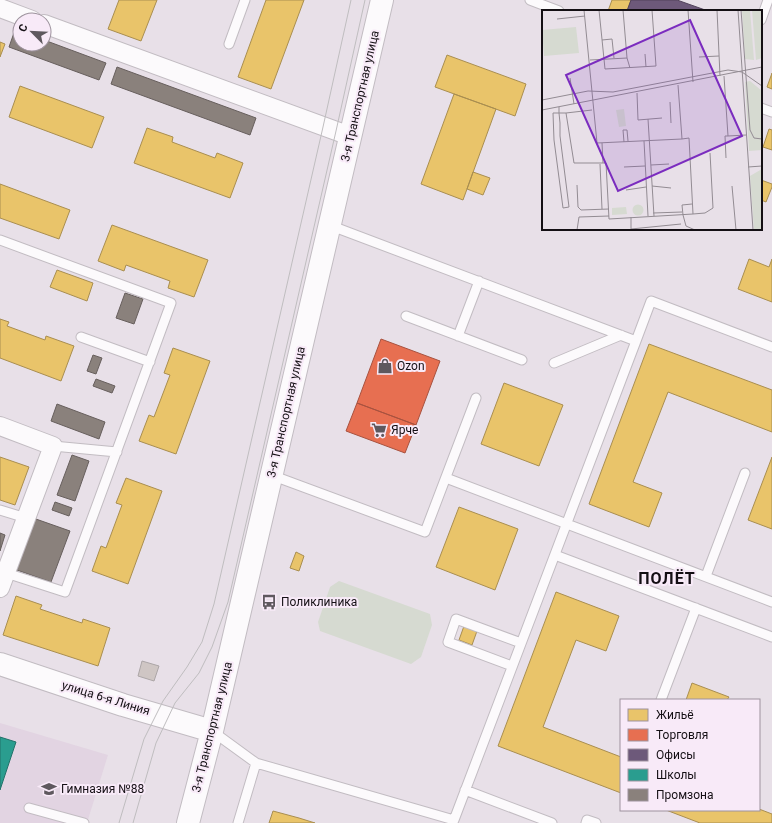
<svg xmlns="http://www.w3.org/2000/svg" width="772" height="823" viewBox="0 0 772 823" font-family="Roboto,sans-serif">
<rect width="100%" height="100%" fill="#e8e0e8"/>
<path fill="#e2d4e2" d="M0 723 108 755 87 823H0Z"/>
<path fill="#d6dad1" d="M339 581 430 614 432 625 421 657 411 664 320 631 318 622 330 587Z"/>
<path fill="#e9c46a" stroke="#a98e50" d="M119 0H157L141 41 108 29Z
M266 0H304L271 89 238 77Z
M612 0H631L627 11H608Z
M0 42 5 44 0 57Z
M447 55 526 84 515 116 435 87Z
M772 73V89L767 87Z
M20 86 104 117 92 148 9 117Z
M454 94 496 109 463 200 421 184Z
M147 128 173 137 172 142 215 158 217 153 243 163 230 198 134 163Z
M769 129 772 130V150L763 147Z
M473 172 490 178 483 195 467 189Z
M761 180 772 184V187L766 202 761 200Z
M0 184 70 210 59 239 0 218Z
M112 225 208 260 194 297 168 288 170 281 126 265 124 271 98 261Z
M749 259 769 267 772 259V302L738 289Z
M57 270 93 283 87 301 50 287Z
M0 319 9 322 7 326 45 340 46 336 74 346 61 381 0 358Z
M649 344 772 390V432L668 392 633 482 662 493 649 527 589 504Z
M173 348 210 361 176 454 139 441 149 415 154 417 170 375 164 373Z
M504 383 563 405 539 466 481 444Z
M0 457 29 467 15 505 0 500Z
M772 457V529L748 520Z
M126 478 162 491 128 584 92 571 101 546 106 548 122 505 116 503Z
M459 507 518 529 495 590 436 567Z
M296 552 304 556 299 571 290 568Z
M556 592 619 616 606 651 576 640 543 727 621 757V793L498 746Z
M16 596 42 605 40 609 82 623 83 619 110 628 98 666 3 635Z
M464 626 477 631 472 645 459 640Z
M692 683 729 697 727 700H686Z
M759 809 772 814V823H700L666 810H759Z
M273 811 299 818 315 823H269Z"/>
<path fill="#e76f51" stroke="#a8523f" d="M381 339 440 361 416 425 357 403Z
M357 403 416 425 405 453 346 431Z"/>
<path fill="#6d597a" stroke="#52435b" d="M631 0H677L708 11H627Z"/>
<path fill="#2a9d8f" stroke="#23726a" d="M0 737 16 742 0 790Z"/>
<path fill="#8a817c" stroke="#675f5d" d="M15 30 20 32V44H44V40L106 63 99 80 9 47Z
M117 67 256 118 250 135 111 84Z
M125 293 143 299 134 324 116 318Z
M93 355 102 358 96 374 87 371Z
M96 379 115 386 112 393 93 386Z
M57 404 105 422 99 439 51 421Z
M72 455 89 461 75 501 57 495Z
M55 502 72 508 69 516 52 510Z
M33 518 70 531 51 582 14 569Z
M0 533 5 535 0 551Z"/>
<path fill="#cfc6c4" stroke="#aca6a7" d="M142 661 159 666 154 681 138 676Z"/>
<g fill="none" stroke-linecap="round" stroke-linejoin="round">
<g stroke="#c2bcc2" stroke-width="11">
<path id="lane" d="M530 0 559 11
M761 20 768 0
M229 44 245 0
M761 108 772 112
M329 225 636 341 651 301 772 347
M0 240 171 303 65 592 3 572
M406 316 522 360
M458 336 479 281
M81 337 150 362
M554 363 621 335
M53 446 117 452
M271 475 425 532 476 398
M446 478 772 602
M0 510 26 518
M555 555 772 637
M706 576 745 473
M512 666 448 642 456 619 521 643
M661 700 696 608
M212 731 256 763 454 820 636 341
M465 790 552 823
M29 808 84 823
M238 823 256 763
M586 823 587 820 596 823"/>
</g>
<g stroke="#c2bcc2" stroke-width="20">
<path id="street" d="M0 8 32 20
M44 24 350 136
M0 426 53 446 0 588"/>
</g>
<g stroke="#c2bcc2" stroke-width="24">
<path id="secondary" d="M0 664 123 705 212 731
M188 823 212 731 382 0"/>
</g>
<use href="#lane" stroke="#fcfafc" stroke-width="9"/>
<use href="#street" stroke="#fcfafc" stroke-width="18"/>
<use href="#secondary" stroke="#fcfafc" stroke-width="22"/>
<path stroke="#bfbdbf" stroke-width="1" d="M119 823 144 739 163 701 187 667 202 642 214 604 323 127 351 0
M133 823 156 743 175 703 199 673 212 647 228 602 336 131 365 0"/>
</g>
<defs>
<g id="shop-bare" transform="scale(1.2)"><path d="M-5-2.5h2.3a2.7 3.5 0 0 1 5.4 0H5L5.5 6h-11ZM-1.5-2.5h3a1.5 2.3 0 0 0-3 0Z" fill="#5e585e" stroke="#f8eaf8" stroke-width="2.5" paint-order="stroke"/></g>
<g id="supermarket-bare" transform="scale(1.2)"><path d="M-6-5.5h2.5l.6 2H6L4.5 2H-2.5L-4.4-4H-6ZM-1.5 3.2a1.3 1.3 0 1 0 .1 0ZM3 3.2a1.3 1.3 0 1 0 .1 0Z" fill="#5e585e" stroke="#f8eaf8" stroke-width="2.5" paint-order="stroke"/></g>
<g id="bus-bare" transform="scale(1.2)"><path d="M-5-6H5V4H4V6H2V4H-2V6H-4V4H-5ZM-3.5-4V0h7V-4ZM-3.5 1.2v1.5H-2V1.2ZM2 1.2v1.5H3.5V1.2Z" fill="#5e585e" stroke="#f8eaf8" stroke-width="2.5" paint-order="stroke"/></g>
<g id="school-bare" transform="scale(1.2)"><path d="M0-5L7-2L0 1L-7-2ZM-4 1L0 2.5L4 1V4Q0 6-4 4Z" fill="#5e585e" stroke="#f8eaf8" stroke-width="2.5" paint-order="stroke"/></g>
</defs>
<g fill-rule="evenodd">
<use href="#shop-bare" x="385" y="366"/>
<use href="#supermarket-bare" x="379" y="430"/>
<use href="#bus-bare" x="269" y="602"/>
<use href="#school-bare" x="49" y="789"/>
</g>
<g text-anchor="middle" dominant-baseline="central" stroke-width="4" stroke-linejoin="round" paint-order="stroke">
<g font-size="12" fill="#140f14" stroke="#f8eaf8">
<text transform="translate(360 96) rotate(-77)">3-я Транспортная улица</text>
<text transform="translate(286 412) rotate(-77)">3-я Транспортная улица</text>
<text transform="translate(106 698) rotate(17)">улица 6-я Линия</text>
<text transform="translate(212 727) rotate(-76)">3-я Транспортная улица</text>
</g>
<g font-size="12" fill="#140f14" stroke="#f8eaf8" text-anchor="start">
<text x="397" y="366">Ozon</text>
<text x="391" y="430">Ярче</text>
<text x="281" y="602">Поликлиника</text>
<text x="61" y="789">Гимназия №88</text>
</g>
<g font-size="16" font-weight="bold" letter-spacing="1" fill="#140f14" stroke="#f8eaf8">
<text x="667" y="578">ПОЛЁТ</text>
</g>
</g>
<g transform="translate(542 10)">
<rect width="220" height="220" fill="#e8e0e8"/>
<path d="M200 0H208L212 50 203 49ZM210 0H219L220 48 214 50ZM34 17 37 43 2 46 0 20ZM208 71 220 81V140L207 141 203 72ZM82 99 84 116 77 117 74 100ZM220 159V220H212L208 166ZM90.5 200a5.5 5.5 0 1 1 11 0a5.5 5.5 0 1 1-11 0ZM84 197 85 204 70 205V198Z" fill="#d6dad1"/>
<path fill="none" stroke="#938c93" stroke-width="1" d="M42 0 55 133 140 129M57 0 63 59 114 56 110 0M81 0 85 48 88 58M146 0 151 72M175 0 178 66M196 0 211 220M199 0 208 120 212 128 220 129M15 9 43 6M60 30 70 29 72 48M103 44 104 57M157 47 177 46M48 50 85 48M182 66 186 126 204 125M28 68 32 94M95 83 96 110 120 108M0 90 46 81 71 82 186 60 200 62 220 76M128 92 129 113M17 97V103L18 113V126L27 197 21 198 12 130 11 103H24L32 153H64L67 209 151 204 147 128 140 129 136 75M0 100 220 57M24 103 50 100M106 109 112 206M102 131 106 206M82 132 81 120H85L86 131M60 133 61 153M184 148 183 126H186M58 154 60 199M109 155 127 154M82 157 103 156M206 157 220 156M35 175 36 197 39 200 67 199M110 176 129 178M190 176 194 220M84 180 104 177M150 194 140 195 141 205 144 216 153 220M111 203 140 202M151 204 163 203 171 198 168 143M89 207V219L139 214M35 220 37 207 67 206"/>
<path fill="#7b2cbf" fill-opacity="0.15" stroke="#7b2cbf" stroke-width="2" d="M148 10 200 126 76 181 24 65Z"/>
<rect width="220" height="220" fill="none" stroke="#140f14" stroke-width="2"/>
</g>
<rect x="620" y="699" width="140" height="112" fill="#f8eaf8" stroke="#9d929d"/>
<rect x="628" y="709" width="20" height="12" fill="#e9c46a" stroke="#9d929d"/>
<text x="656" y="719" font-size="12" fill="#140f14">Жильё</text>
<rect x="628" y="729" width="20" height="12" fill="#e76f51" stroke="#9d929d"/>
<text x="656" y="739" font-size="12" fill="#140f14">Торговля</text>
<rect x="628" y="749" width="20" height="12" fill="#6d597a" stroke="#9d929d"/>
<text x="656" y="759" font-size="12" fill="#140f14">Офисы</text>
<rect x="628" y="769" width="20" height="12" fill="#2a9d8f" stroke="#9d929d"/>
<text x="656" y="779" font-size="12" fill="#140f14">Школы</text>
<rect x="628" y="789" width="20" height="12" fill="#8a817c" stroke="#9d929d"/>
<text x="656" y="799" font-size="12" fill="#140f14">Промзона</text>
<g transform="translate(32 32) rotate(294)"><circle r="19" fill="#f8eaf8" stroke="#9d929d"/>
<path d="M0-3L7 15L0 10L-7 15Z" fill="#5e585e"/>
<text y="-6" font-size="11" font-weight="bold" text-anchor="middle" fill="#140f14">С</text>
</g>
</svg>
